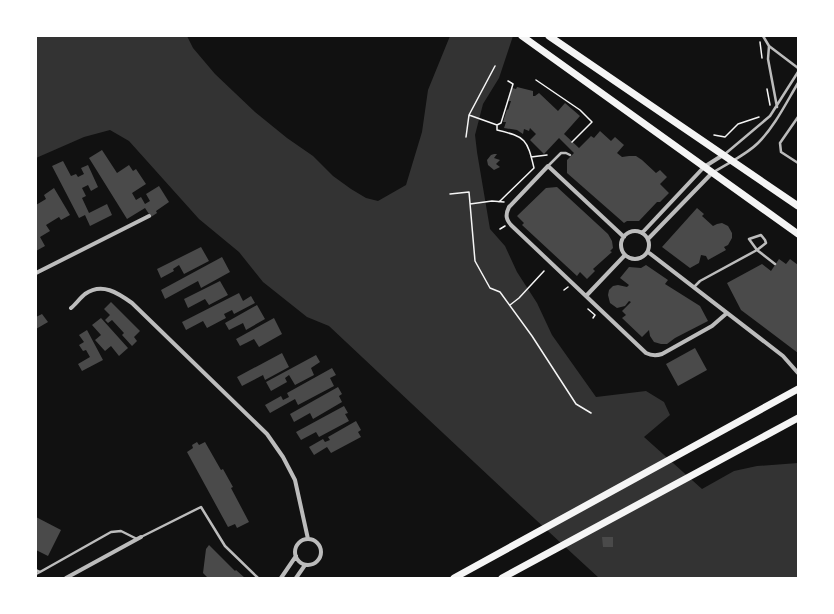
<svg xmlns="http://www.w3.org/2000/svg" width="834" height="614" viewBox="0 0 834 614" font-family="Arial,sans-serif">
<rect width="100%" height="100%" fill="#111"/>
<path fill="#333" d="M36 36H187L193 48 215 74 255 112 287 138 313 156 333 176 351 189 366 198 378 201 406 185 422 132 428 90 450 36H513L499 78 483 104 475 135 477 152 490 229 505 246 517 272 537 303 552 335 596 397 646 391 664 402 670 415 644 437 702 489 734 471 757 466 798 463V578H599C508 495 419 410 329 326L307 317 263 282 239 252 199 219 129 141 110 130 84 137 36 158Z"/>
<path fill="#4a4a4a" d="M517 87 533 91V96H535L539 93 558 111 565 103 580 116 564 134 579 148 591 136 594 138 600 131 611 141 615 137 624 145 617 153 622 157 629 156H636L642 160 656 173 660 170 667 177 660 184 669 193 660 202H657L639 221H627L624 223 567 173V160L574 153 559 138 544 154 530 140 536 134 530 128 529 131 524 129 523 134 517 130 504 128 506 122H503L507 109 508 110 511 101H509V99L512 88 516 89Z
M102 150 117 173 129 165 133 171 136 169 146 184 132 193 136 200 141 197 145 204 150 201 146 194 159 186 169 202 156 211 157 213 151 217 145 208 127 219 89 158Z
M494 154H497L494 158 500 160 496 164 500 167 494 170 488 165 487 160 491 155Z
M63 161 71 176 76 174 78 177 84 174 81 168 88 165 98 187 91 191 88 185 82 188 86 196 82 198 89 213 107 204 112 215 90 226 85 215 79 218 52 166Z
M557 187 608 234 612 241 613 248 610 251 612 252 593 269 595 271 587 279 580 272 577 276 522 225 524 223 517 216 546 188Z
M54 188 70 215 61 220 59 217 46 225 50 231 40 237 45 246 36 251V205L46 199 44 195Z
M697 208 704 214 702 216 713 226 717 224 722 223 728 226 732 233V238L728 245 724 247 726 250 708 260 706 256 701 255 699 263 690 268 662 247Z
M201 247 209 261 184 274 179 265 173 269 174 271 161 278 157 269Z
M222 257 230 272 201 288 198 281 165 299 161 290Z
M779 259 786 264 790 259 798 265V353L741 310 727 283 762 264 771 271Z
M646 265 668 280 665 284 700 306 708 321 675 338 667 344H661L654 342 650 336 649 330 642 337 622 318 626 315 622 311 631 302 629 301 625 306 617 308 610 303 608 295 609 290 613 286 618 285 627 287 629 285 620 278 629 267 641 268Z
M220 281 228 295 209 305 205 299 188 308 184 299Z
M239 293 243 301 251 296 255 303 234 314 232 310 224 314 226 318 207 328 203 321 186 330 182 322Z
M111 302 140 331 134 337 137 341 132 346 122 335 124 333 112 320 108 323 105 320 110 315 104 309Z
M257 305 265 319 246 330 243 323 229 330 225 323Z
M42 314 48 322 36 329V317Z
M101 318 128 348 119 356 111 346 105 351 95 340 101 335 92 325Z
M274 318 282 334 259 347 254 339 240 346 236 339Z
M87 330 103 360 82 371 78 364 90 357 86 350 83 351 79 345 84 342 79 335Z
M695 348 707 370 678 386 666 364Z
M282 353 289 367 265 380 263 375 242 386 237 377Z
M316 355 320 362 311 368 314 375 295 385 289 375 285 378 287 382 271 391 266 382Z
M332 368 336 375 330 378 334 386 298 405 295 399 270 413 265 405 281 396 283 400 289 397 287 393Z
M338 387 342 394 339 396 342 402 313 419 310 413 294 422 290 414Z
M344 406 348 413 345 414 349 421 319 437 316 432 301 440 296 432Z
M356 421 361 430 358 432 361 437 331 453 327 447 314 455 309 447 323 439 325 442 330 440 328 437Z
M197 442 199 445 205 442 221 470 223 469 233 487 231 488 249 522 237 528 235 524 228 527 187 452 193 448 192 445Z
M36 517 61 530 48 556 36 550Z
M602 537H613V547H603Z
M209 545 235 571 236 570 245 578H208L203 573 206 549Z"/>
<g fill="none" stroke-linecap="round" stroke-linejoin="round">
<path stroke="#f5f5f5" stroke-width="1.5" d="M760 42 762 58
M536 80 580 110 592 122 572 142
M767 89 770 105
M469 115 497 125
M497 125V130C526 137 527 139 534 168L499 202
M497 125 501 123 513 84 508 81
M714 135 725 137 738 124 759 117
M466 137 469 115 495 66
M531 157 547 155
M450 194 469 192 475 261 490 288 500 292 532 336 576 404 591 413
M470 204 492 201 504 202
M500 229 505 226
M564 290 568 287
M510 305 519 298 544 271
M588 309 595 315 593 318"/>
<path stroke="#bcbcbc" stroke-width="2.5" d="M763 36 769 46 798 68
M769 46 768 59 777 107
M798 117 780 143 781 152 798 163
M725 154 770 116 798 72
M548 166 561 153H566L570 155
M714 172C728 163 746 155 758 143 775 126 786 103 798 83
M694 287 700 281 757 250 766 243 765 240 761 235 749 239 757 250 775 264
M141 537 201 507 225 546 258 578
M36 570 40 572 36 574
M40 572 111 532 121 531 137 539"/>
<path stroke="#bcbcbc" stroke-width="4" d="M621 245a14 14 0 1 1 28 0a14 14 0 1 1-28 0Z
M642 233 704 167 723 155
M624 237 548 166 509 207C505 215 506 220 512 226L646 353C652 356 656 356 662 354L712 326 727 313
M648 239 712 173
M648 252 783 356 798 373
M36 273 149 216
M586 296 625 255
M71 308C76 304 80 298 85 294 102 282 118 293 132 303L267 434 283 457 295 480 308 539
M295 552a13 13 0 1 1 26 0a13 13 0 1 1-26 0Z
M66 578 141 537
M281 578 296 556
M296 578 305 565"/>
<path stroke="#f5f5f5" stroke-width="7" d="M522 36 798 234
M549 36 798 206
M454 578 798 389
M502 578 798 418"/>
</g>
<rect width="834" height="614" fill="none" stroke="#ffffff" stroke-width="74"/>
</svg>
